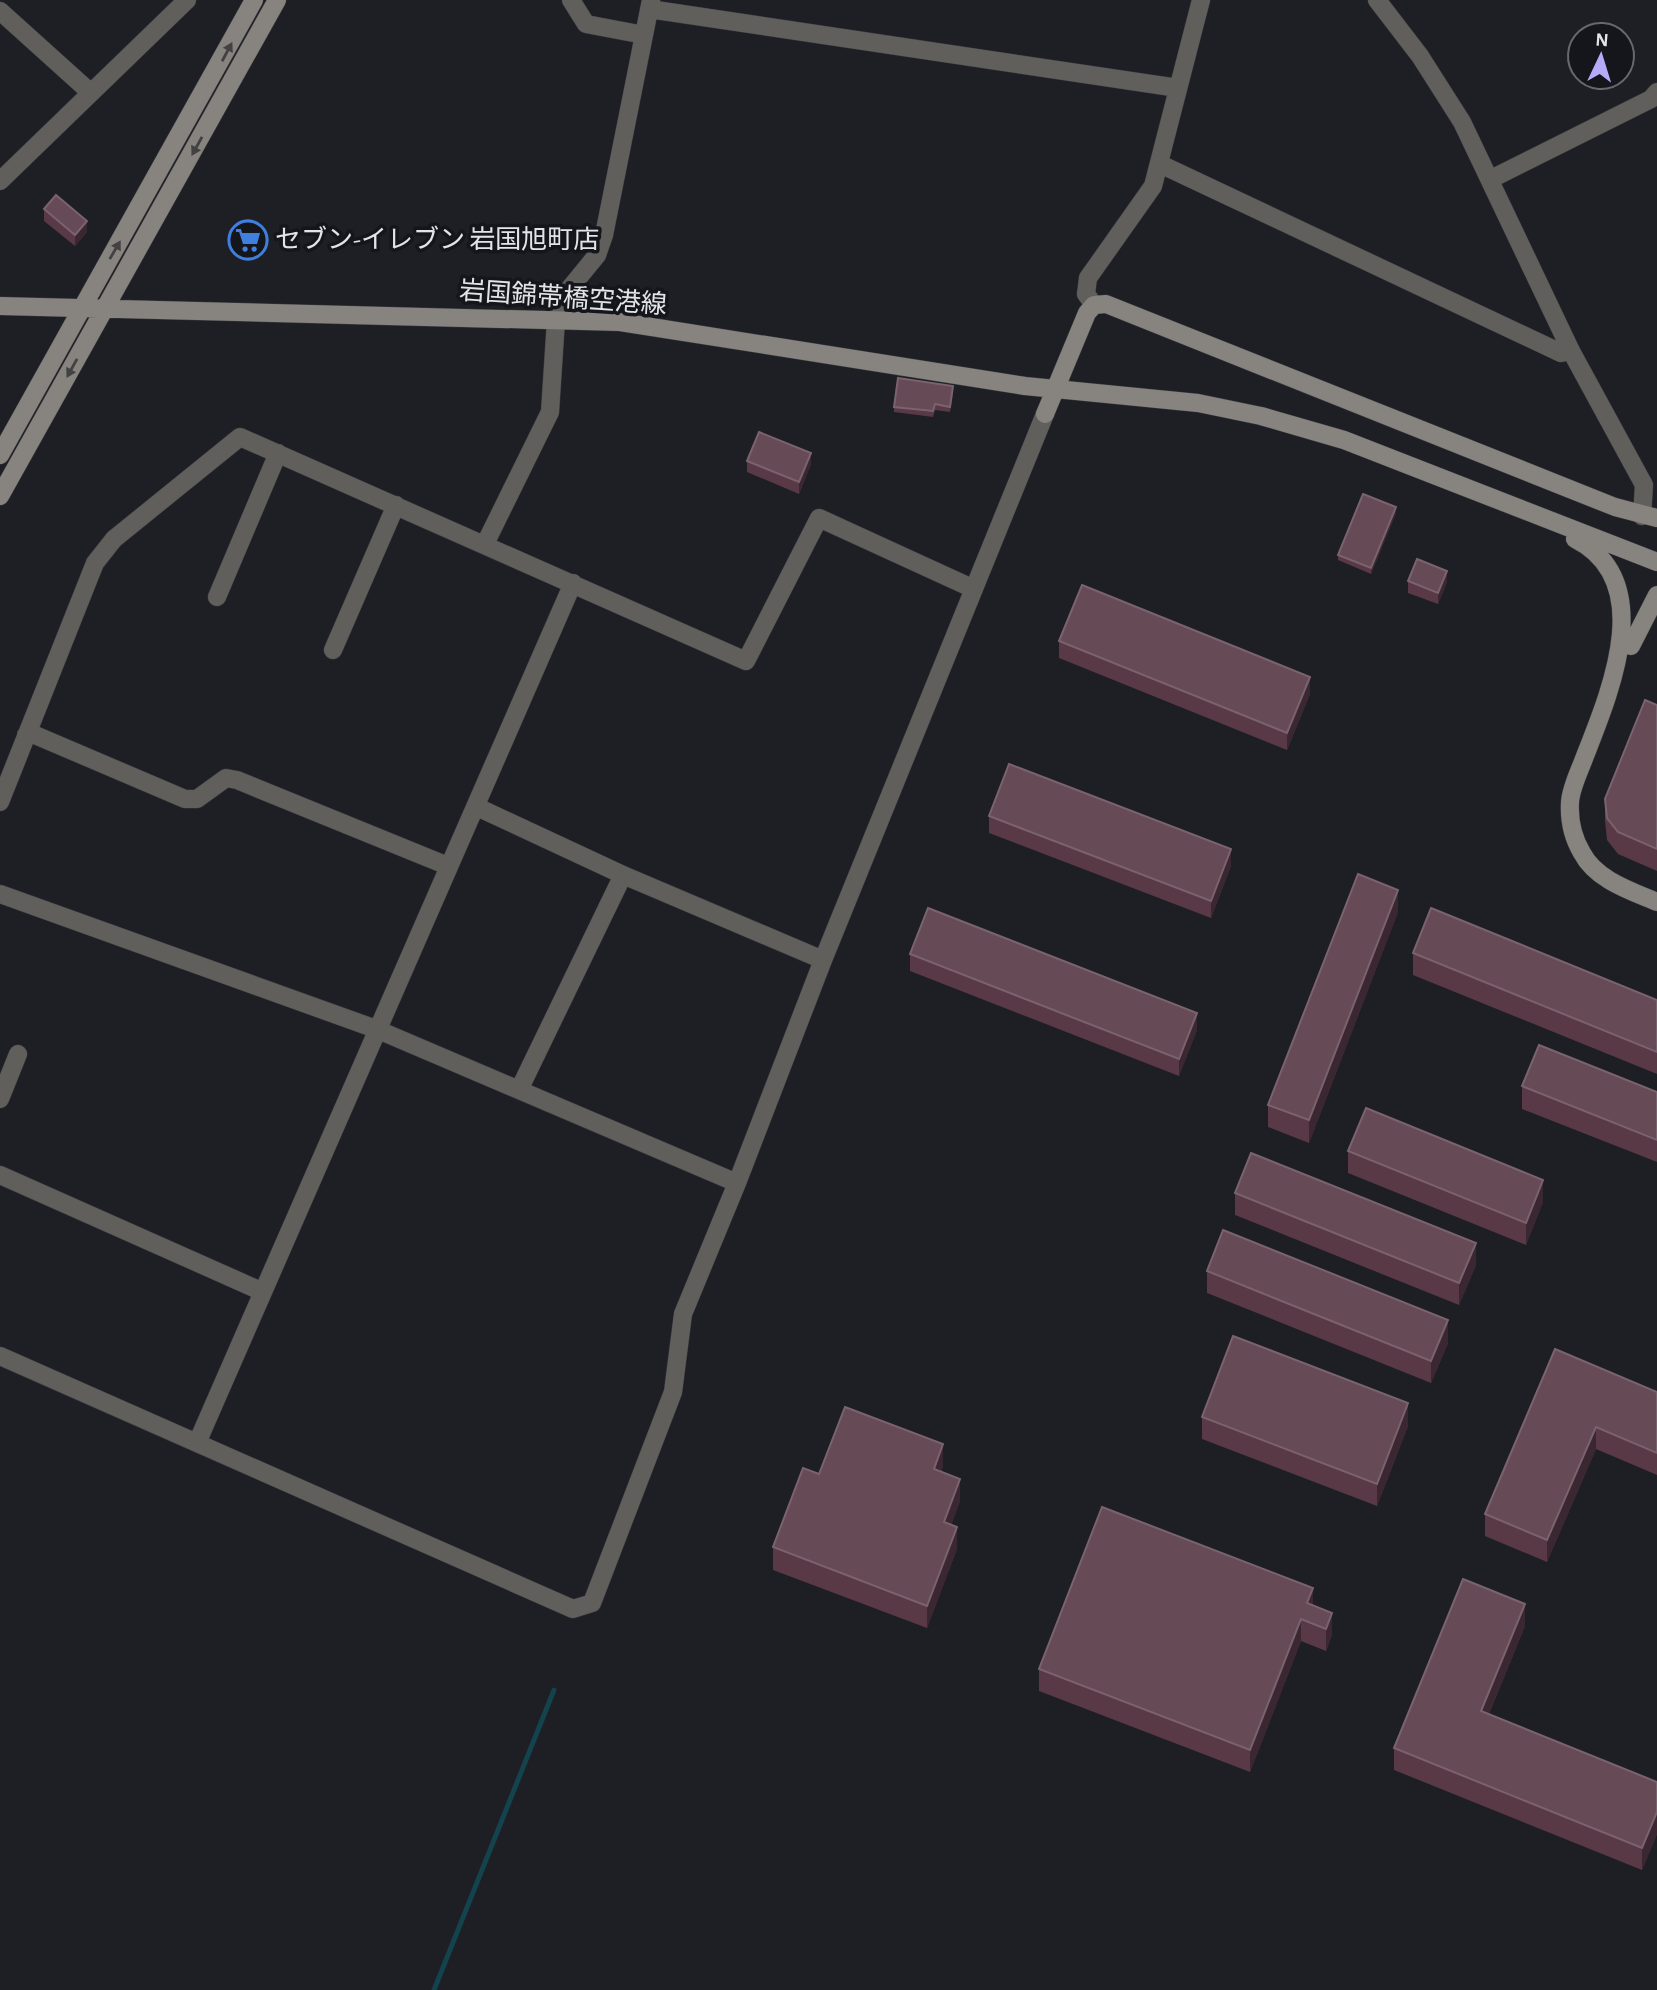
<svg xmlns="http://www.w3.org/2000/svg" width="1657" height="1990" viewBox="0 0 1657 1990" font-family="'Alegreya Sans','Noto Sans JP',sans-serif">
<rect width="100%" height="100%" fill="#1d1f24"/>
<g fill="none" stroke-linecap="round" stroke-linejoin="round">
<path stroke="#14424d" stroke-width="5" d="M434 1990 554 1690"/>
<g stroke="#393b3f" stroke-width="19">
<path id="street" d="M571 0 586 24 644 35
M1377 0 1420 56 1462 122 1571 351 1644 485 1642 516
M649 9 1178 88
M0 11 91 93
M1160 164 1561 353 1571 351
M1491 179 1651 99 1657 92
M0 181 187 0
M1094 305 1086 294 1088 278 1153 186 1201 0
M485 544 550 412 556 320 566 293 597 255 604 235 651 0
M217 597 278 453
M333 650 396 505
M26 735H35L185 799H197L226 778 237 780 448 866
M0 802 95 563 114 539 240 437 746 661 819 518 974 589
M477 807 623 875 823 960
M0 894 376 1029 737 1183 823 960 1045 414
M519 1090 623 875
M0 1099 18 1054
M0 1175 261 1291
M0 1356 573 1609 592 1603 673 1392 683 1314 737 1183
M197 1443 573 583"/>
</g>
<g stroke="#393b3f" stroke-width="19">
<path id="secondary" d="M0 306 620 322 1025 386 1198 403 1261 416 1344 440 1657 562
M1045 414 1087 313 1094 305 1106 304 1615 507 1657 518
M0 455 254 0
M0 496 277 0
M1575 539C1657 580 1611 690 1585 756 1580 770 1571 787 1570 802 1569 819 1573 838 1582 853 1596 880 1631 891 1657 902
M1631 646 1657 595"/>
</g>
<use href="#street" stroke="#615f5c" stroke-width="18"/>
<use href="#secondary" stroke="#87837f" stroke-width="18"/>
</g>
<path fill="#583945" d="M44 209 87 232 75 246 44 221Z
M953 392 950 412 935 410 933 417 894 412V407Z
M747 461 811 464 799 494 747 472Z
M1396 513 1371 574 1338 560V555Z
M1408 581 1447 582 1438 604 1408 593Z
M1059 641 1310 694 1287 750 1059 658Z
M1657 705V871L1618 854 1607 840 1605 821V799Z
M989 816 1231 866 1211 918 989 833Z
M1398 912 1309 1143 1268 1127V1105Z
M1413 953 1657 1000V1074L1413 975Z
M910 954 1197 1030 1179 1076 910 971Z
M1522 1086 1657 1092V1162L1522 1109Z
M1348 1151 1543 1202 1526 1245 1348 1173Z
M1235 1193 1476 1265 1459 1305 1235 1215Z
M1207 1271 1448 1343 1431 1383 1207 1293Z
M1555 1349 1657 1392V1475L1596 1449 1547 1562 1485 1536V1514Z
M1202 1417 1408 1426 1377 1506 1202 1439Z
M943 1466 941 1472 960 1501 951 1525 957 1549 927 1628 773 1570V1547L819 1474Z
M1313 1605 1332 1635 1326 1651 1301 1641 1250 1772 1039 1691V1669Z
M1525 1626 1489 1714 1657 1782V1834L1642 1870 1394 1770V1748Z"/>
<path fill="#3a2731" d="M87 221V232L75 246V235Z
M811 453V464L799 494V482Z
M1396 507V513L1371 574V568Z
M1447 571V582L1438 604V593Z
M1310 677V694L1287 750V733Z
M1231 849V866L1211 918V901Z
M1398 890V912L1309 1143V1120Z
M1197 1013V1030L1179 1076V1059Z
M1543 1180V1202L1526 1245V1223Z
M1476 1243V1265L1459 1305V1283Z
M1448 1320V1343L1431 1383V1361Z
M1408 1403V1426L1377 1506V1484Z
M1596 1427V1449L1547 1562V1540Z
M943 1444V1466L934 1491V1469Z
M960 1479V1501L944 1544V1522Z
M957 1527V1549L927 1628V1606Z
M1313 1588V1610L1307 1603Z
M1525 1604V1626L1481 1733V1711Z
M1332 1613V1635L1326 1651V1629Z
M1301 1619V1641L1250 1772V1750Z
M1657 1812V1834L1642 1870V1848Z"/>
<path fill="#664b57" stroke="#7a636e" stroke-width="2" d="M56 195 87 221 75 235 44 209Z
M898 378 953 386 950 407 935 404 933 411 894 407Z
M759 432 811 453 799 482 747 461Z
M1363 494 1396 507 1371 568 1338 555Z
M1417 559 1447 571 1438 593 1408 581Z
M1082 585 1310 677 1287 733 1059 641Z
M1645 700 1657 705V849L1618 832 1607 818 1605 799Z
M1009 764 1231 849 1211 901 989 816Z
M1358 874 1398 890 1309 1120 1268 1105Z
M928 908 1197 1013 1179 1059 910 954Z
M1431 908 1657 1000V1052L1413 953Z
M1539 1045 1657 1092V1140L1522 1086Z
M1366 1108 1543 1180 1526 1223 1348 1151Z
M1251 1153 1476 1243 1459 1283 1235 1193Z
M1223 1230 1448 1320 1431 1361 1207 1271Z
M1233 1336 1408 1403 1377 1484 1202 1417Z
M1555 1349 1657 1392V1453L1596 1427 1547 1540 1485 1514Z
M845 1407 943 1444 934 1469 960 1479 944 1522 957 1527 927 1606 773 1547 803 1468 819 1474Z
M1102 1507 1313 1588 1307 1603 1332 1613 1326 1629 1301 1619 1250 1750 1039 1669Z
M1463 1579 1525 1604 1481 1711 1657 1782V1812L1642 1848 1394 1748Z"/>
<defs><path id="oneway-solid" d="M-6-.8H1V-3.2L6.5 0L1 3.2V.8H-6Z" transform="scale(1.75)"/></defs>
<g fill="#424243">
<use href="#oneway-solid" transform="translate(227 52) rotate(-62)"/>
<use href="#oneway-solid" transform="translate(197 146) rotate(119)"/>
<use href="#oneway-solid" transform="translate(115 250) rotate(-60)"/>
<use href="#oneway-solid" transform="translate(72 368) rotate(119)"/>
</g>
<defs>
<g id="supermarket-ring" transform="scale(2.0125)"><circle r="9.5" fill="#14161b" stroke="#3f7fe0" stroke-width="1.5"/><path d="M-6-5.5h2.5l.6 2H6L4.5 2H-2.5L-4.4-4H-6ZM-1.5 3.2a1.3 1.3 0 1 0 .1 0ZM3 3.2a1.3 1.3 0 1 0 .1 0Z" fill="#3f7fe0"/></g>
</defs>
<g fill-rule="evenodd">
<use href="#supermarket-ring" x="248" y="240"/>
</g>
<g text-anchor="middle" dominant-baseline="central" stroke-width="7" stroke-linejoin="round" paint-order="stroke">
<g font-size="26" fill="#e3e4e8" stroke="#14161b" text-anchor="start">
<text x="275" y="240">セブン-イレブン 岩国旭町店</text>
</g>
<g font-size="26" fill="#e3e4e8" stroke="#14161b">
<text transform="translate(563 298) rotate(4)">岩国錦帯橋空港線</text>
</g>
</g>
<g transform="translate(1601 56) rotate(4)"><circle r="33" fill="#14161b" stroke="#67686d" stroke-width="2"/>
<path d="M0-5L12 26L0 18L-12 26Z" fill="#b5acf9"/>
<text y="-10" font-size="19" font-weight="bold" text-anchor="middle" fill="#e3e4e8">N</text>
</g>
</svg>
